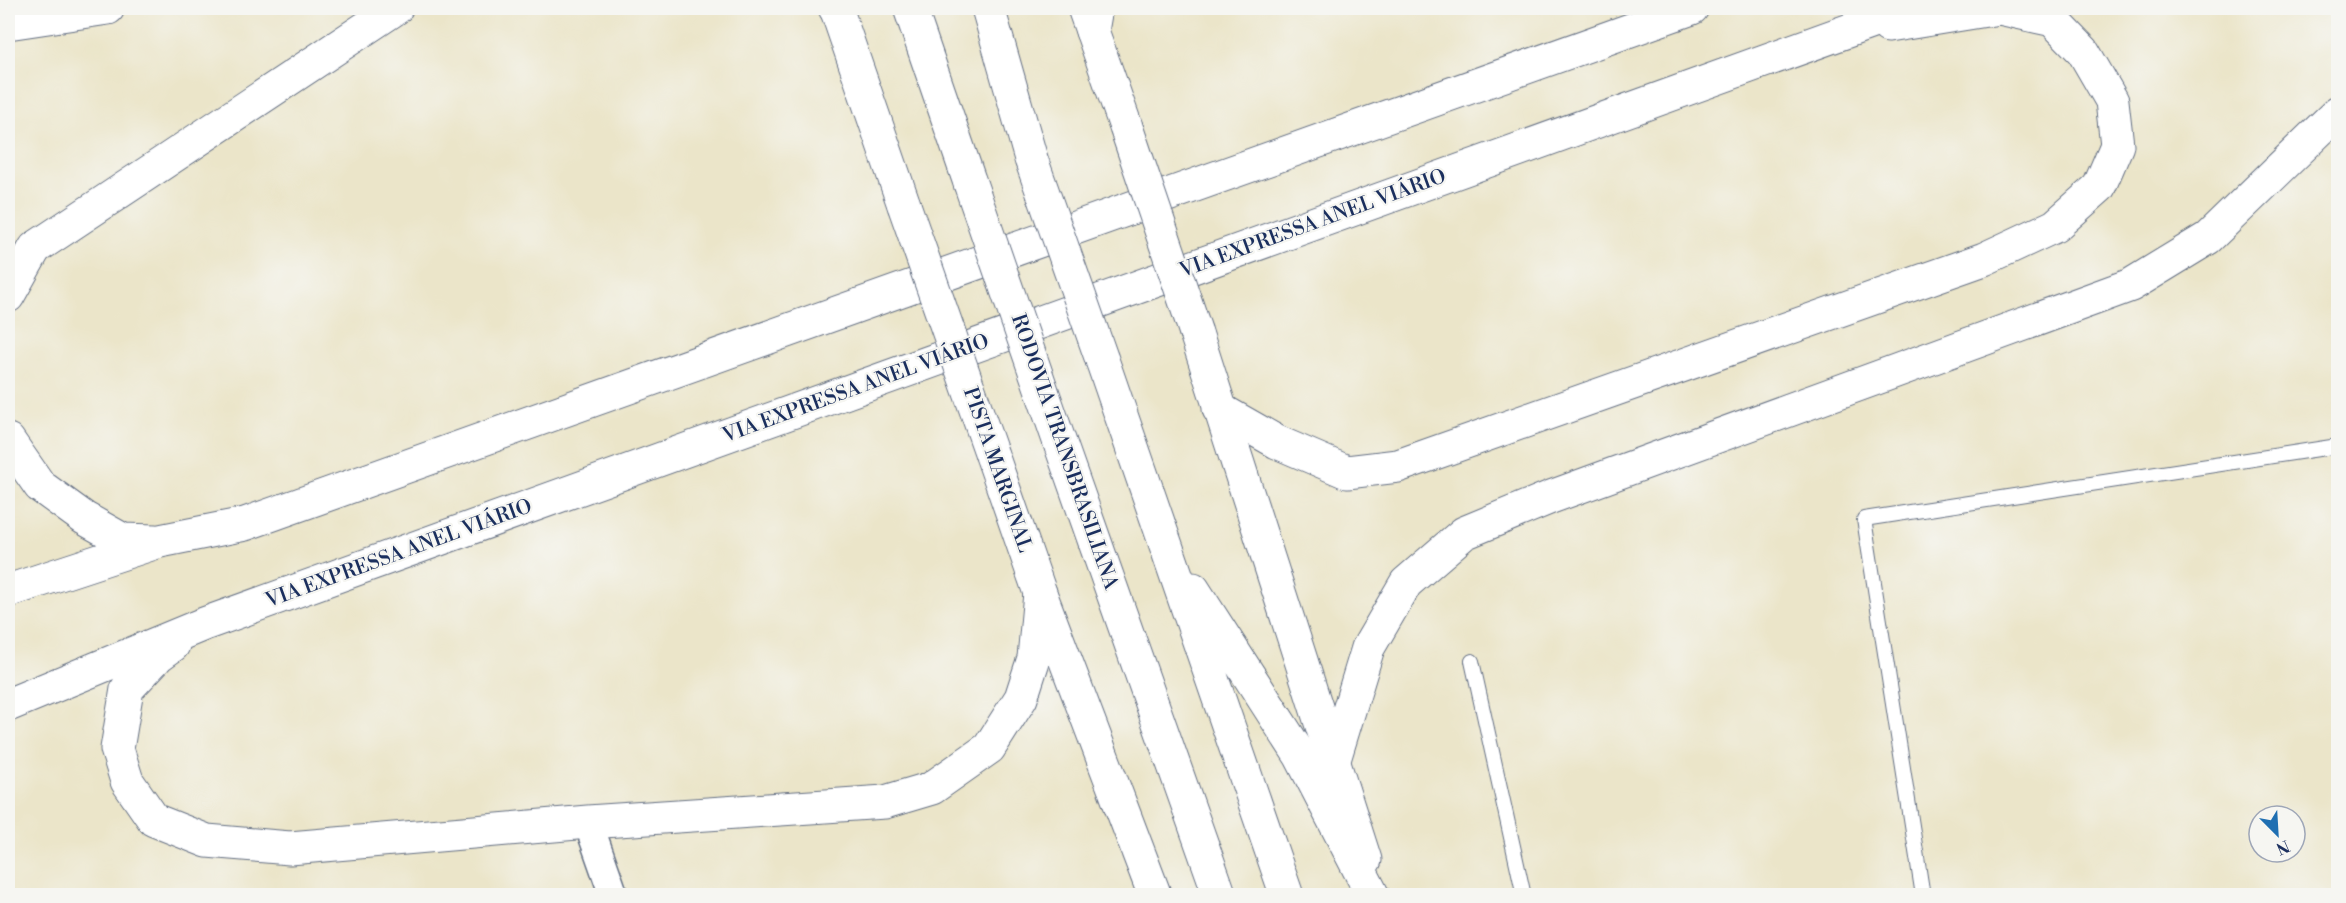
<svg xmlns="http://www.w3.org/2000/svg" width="2346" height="903" viewBox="0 0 2346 903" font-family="'Libre Bodoni',serif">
<rect width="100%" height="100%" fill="#f6f6f2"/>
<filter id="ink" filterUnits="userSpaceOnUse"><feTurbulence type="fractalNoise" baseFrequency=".0167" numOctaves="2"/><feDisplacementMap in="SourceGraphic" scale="12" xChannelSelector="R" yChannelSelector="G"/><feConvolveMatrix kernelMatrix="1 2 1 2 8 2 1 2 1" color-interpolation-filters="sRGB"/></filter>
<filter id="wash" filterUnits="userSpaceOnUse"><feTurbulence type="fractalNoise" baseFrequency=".008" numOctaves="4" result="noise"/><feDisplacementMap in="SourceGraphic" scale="24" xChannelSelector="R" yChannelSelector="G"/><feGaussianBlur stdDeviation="1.35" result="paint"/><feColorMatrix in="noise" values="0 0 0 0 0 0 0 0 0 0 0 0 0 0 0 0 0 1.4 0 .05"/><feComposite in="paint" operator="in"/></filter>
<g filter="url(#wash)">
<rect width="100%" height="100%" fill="#ebe5c9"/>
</g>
<g filter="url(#ink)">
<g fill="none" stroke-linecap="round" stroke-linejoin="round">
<g stroke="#646f83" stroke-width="16">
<path id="lane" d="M1472 661 1524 896
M1923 896 1864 519 2338 446"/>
</g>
<g stroke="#646f83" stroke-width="31">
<path id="street" d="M588 822 614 896"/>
</g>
<g stroke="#646f83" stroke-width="35">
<path id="secondary" d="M836 8 904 205
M1084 8 1126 127
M8 23 108 8
M1196 333 1365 860
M992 455 1040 593 1155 896"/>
</g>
<g stroke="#646f83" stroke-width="35">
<path id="highway" d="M835 8 837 9
M910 8 970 183
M988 8 1031 159
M1092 31 1096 8
M8 296 35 248 396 8
M1102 360 1287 896
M1219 409 1277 442 1347 472 1398 466 1984 259 2055 226 2099 187 2117 145 2112 101 2083 51 2053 20 1999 8 1888 26
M8 440 40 486 84 518 123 540 155 541
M1061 446 1220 896
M1193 589 1300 755 1373 896
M8 591 160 541 245 524 1692 8
M173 645 159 655 127 689 117 749 127 781 154 820 207 841 290 848 588 822 885 802 932 788 989 748 1021 698 1034 658 1040 593
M8 705 204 624 1911 8
M1333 763 1368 648 1406 583 1464 533 1551 497 2131 285 2208 238 2338 112"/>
</g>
<use href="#lane" stroke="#fff" stroke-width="14"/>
<use href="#street" stroke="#fff" stroke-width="28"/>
<use href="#secondary" stroke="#fff" stroke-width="33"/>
<use href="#highway" stroke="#fff" stroke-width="33"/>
<g stroke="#646f83" stroke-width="35" stroke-linecap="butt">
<path id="secondary-bridge" d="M1126 127 1196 333
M904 205 992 455"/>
</g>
<g stroke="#646f83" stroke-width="35" stroke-linecap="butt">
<path id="highway-bridge" d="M1031 159 1102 360
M970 183 1061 446"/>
</g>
<use href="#secondary-bridge" stroke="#fff" stroke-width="33"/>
<use href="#highway-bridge" stroke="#fff" stroke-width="33"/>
</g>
</g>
<g text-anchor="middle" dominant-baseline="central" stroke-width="4.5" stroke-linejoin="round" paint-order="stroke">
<g font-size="20" fill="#1b2f5e" stroke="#f6f6f2">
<text transform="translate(1313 224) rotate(-20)">VIA EXPRESSA ANEL VIÁRIO</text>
<text transform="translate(856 389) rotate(-20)">VIA EXPRESSA ANEL VIÁRIO</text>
<text transform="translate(1064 452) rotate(71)">RODOVIA TRANSBRASILIANA</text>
<text transform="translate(997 470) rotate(71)">PISTA MARGINAL</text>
<text transform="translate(399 554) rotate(-20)">VIA EXPRESSA ANEL VIÁRIO</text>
</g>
</g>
<rect width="2346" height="903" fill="none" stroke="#f6f6f2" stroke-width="30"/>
<g transform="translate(2277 834) rotate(156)"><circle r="28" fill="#f6f6f2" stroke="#9ea6b7" stroke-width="1.5"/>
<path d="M0-4.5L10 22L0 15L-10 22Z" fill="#1f6fb2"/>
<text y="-9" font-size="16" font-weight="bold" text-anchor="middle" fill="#1b2f5e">N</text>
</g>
</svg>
